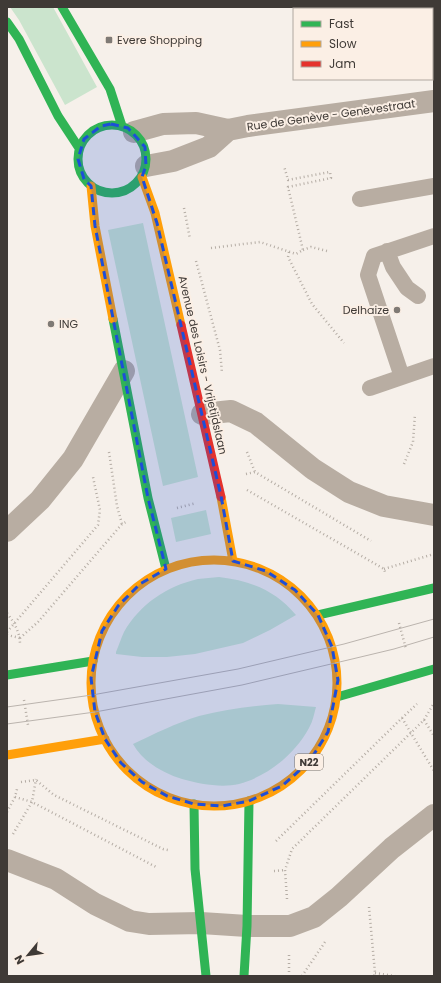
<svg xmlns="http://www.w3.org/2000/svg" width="441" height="983" viewBox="0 0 441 983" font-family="Poppins,sans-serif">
<rect width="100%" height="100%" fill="#f6f0ea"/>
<path fill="#cbe4cd" d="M10 7H53L97 87 65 105 19 20Z
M143 223 198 477 163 486 108 230Z
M206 510 211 534 176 542 171 518Z
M219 577C251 581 275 590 296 615L270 630 243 643 195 654 167 657H142L116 654V652C119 645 121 638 124 632 140 604 167 586 198 579 205 578 212 578 219 577Z
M278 704 316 707C314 714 313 721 309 728 295 754 268 776 239 784 221 788 200 784 182 779 163 773 143 762 133 744 154 734 176 723 199 716 225 709 251 706 278 704Z"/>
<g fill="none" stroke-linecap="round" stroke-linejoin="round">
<path stroke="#b5ada5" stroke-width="2.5" stroke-dasharray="1 3" stroke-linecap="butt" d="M377 7 378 9
M184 208 190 239
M211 248 260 242 296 254 303 250 288 187 331 178 330 172 288 180 284 166
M303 250 311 247 327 251
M289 252 288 257 312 304 344 343
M196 261 220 350 222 373
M109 452 117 506 122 524
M247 452 255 472
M404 464 413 442 415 414
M246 474 255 472 371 541
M247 490 384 569 385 572
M177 508 196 503
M384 569 434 554
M7 613C15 624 20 632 20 645
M399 623 406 649
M7 632 98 525 100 510 93 477
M7 635 20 638
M20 638 38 622 122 524 126 522
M24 700 28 725
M402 718 411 733 434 771
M424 720 434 736
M21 782 36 780 54 795 163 849 168 850
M15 797 32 802 158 868
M7 812 15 797 17 789
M13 834 32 802 36 779
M276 841 402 718 417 704
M274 871 285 870
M287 899 285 870 292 849 424 720 434 703
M369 907 375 973 374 976
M375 973 395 976
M289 976V952
M302 976 325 942"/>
<path stroke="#b8ada2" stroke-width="16" d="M360 199 434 186
M434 236 374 256 368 275 402 377 434 366
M387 251 393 267 407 288 418 296
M370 388 402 377"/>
<path stroke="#b8ada2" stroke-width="22" d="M134 132 163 124 196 123 228 130 248 126 434 101
M146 166 173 161 209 147 228 130
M202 414 231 411 256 423 313 469 349 492 384 506 434 515
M7 531 40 500 73 459 124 371
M7 860 56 879 95 904 130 921 149 924 201 923 247 926H290L314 917 339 897 392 848 434 815"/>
<path stroke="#30b455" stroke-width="9" d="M62 7 110 89 122 126
M7 22 19 39 58 116 79 148
M78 159a34 34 0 1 1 68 0a34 34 0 1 1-68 0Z
M113 319 148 498 166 569
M318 615 434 588
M7 675 93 661
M337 697 434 669
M194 804 195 869 206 976
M244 976 247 926 249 801"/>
<path stroke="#ff9f0a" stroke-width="9" d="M142 177 155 213 181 325
M91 186 95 226 113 319
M221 497 233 561
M91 683a123 123 0 1 1 246 0a123 123 0 1 1-246 0Z
M7 755 105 739"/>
<path stroke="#e5322d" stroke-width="9" d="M181 325 221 497"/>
<path stroke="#bbb4ae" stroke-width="1" d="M7 707 92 695 238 669 344 644 434 619
M7 724 95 712 242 685 348 660 394 649 434 637"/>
</g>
<path fill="#1d4ed8" fill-opacity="0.2" stroke="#1d4ed8" stroke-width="3" stroke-dasharray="8 5" stroke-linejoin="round" d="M111 124 128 128 145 147 146 166 142 177 157 223 221 496 233 561 266 571 295 590 318 615 332 647 338 680 328 732 309 762 282 786 249 801 222 806 194 804 167 796 142 782 121 763 105 739 95 712 91 678 102 631 118 606 140 584 166 569 148 498 95 226 91 186 84 179 78 159 84 139 101 126Z"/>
<g fill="#7f7a75" stroke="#fbefe5" stroke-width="1.5">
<rect x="105" y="36" width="8" height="8" rx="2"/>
<circle cx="397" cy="310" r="4"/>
<circle cx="51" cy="324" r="4"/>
</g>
<g text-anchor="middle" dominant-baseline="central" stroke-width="4" stroke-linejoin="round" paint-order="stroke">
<rect fill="#fbefe5" stroke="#77706a" stroke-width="1" x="295" y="754" width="28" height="16" rx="3"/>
<g font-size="10" font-weight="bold" fill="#3f3a36">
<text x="309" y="762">N22</text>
</g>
<g font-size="11" fill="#3f3a36" stroke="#fbefe5" text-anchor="start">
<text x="117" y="40">Evere Shopping</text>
<text x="389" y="310" text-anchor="end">Delhaize</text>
<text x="59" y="324">ING</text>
</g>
<g font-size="11" fill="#3f3a36" stroke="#fbefe5">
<text transform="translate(331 115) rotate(-8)">Rue de Genève - Genèvestraat</text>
<text transform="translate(203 365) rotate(77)">Avenue des Loisirs - Vrijetijdslaan</text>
</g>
</g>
<rect width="441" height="983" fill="none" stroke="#3f3a36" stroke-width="16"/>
<rect x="293" y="8" width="140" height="72" fill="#fbefe5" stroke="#b0a79f"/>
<rect x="301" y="21" width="20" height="6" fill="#30b455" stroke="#b0a79f"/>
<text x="329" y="28" font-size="12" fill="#3f3a36">Fast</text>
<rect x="301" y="41" width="20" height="6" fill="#ff9f0a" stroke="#b0a79f"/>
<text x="329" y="48" font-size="12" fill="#3f3a36">Slow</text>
<rect x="301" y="61" width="20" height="6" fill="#e5322d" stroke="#b0a79f"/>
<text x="329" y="68" font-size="12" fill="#3f3a36">Jam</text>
<g transform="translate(28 955) rotate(241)" stroke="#fbefe5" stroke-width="3" paint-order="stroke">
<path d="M0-3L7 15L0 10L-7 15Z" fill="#3f3a36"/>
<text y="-6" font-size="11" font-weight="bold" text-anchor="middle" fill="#3f3a36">N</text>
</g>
</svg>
